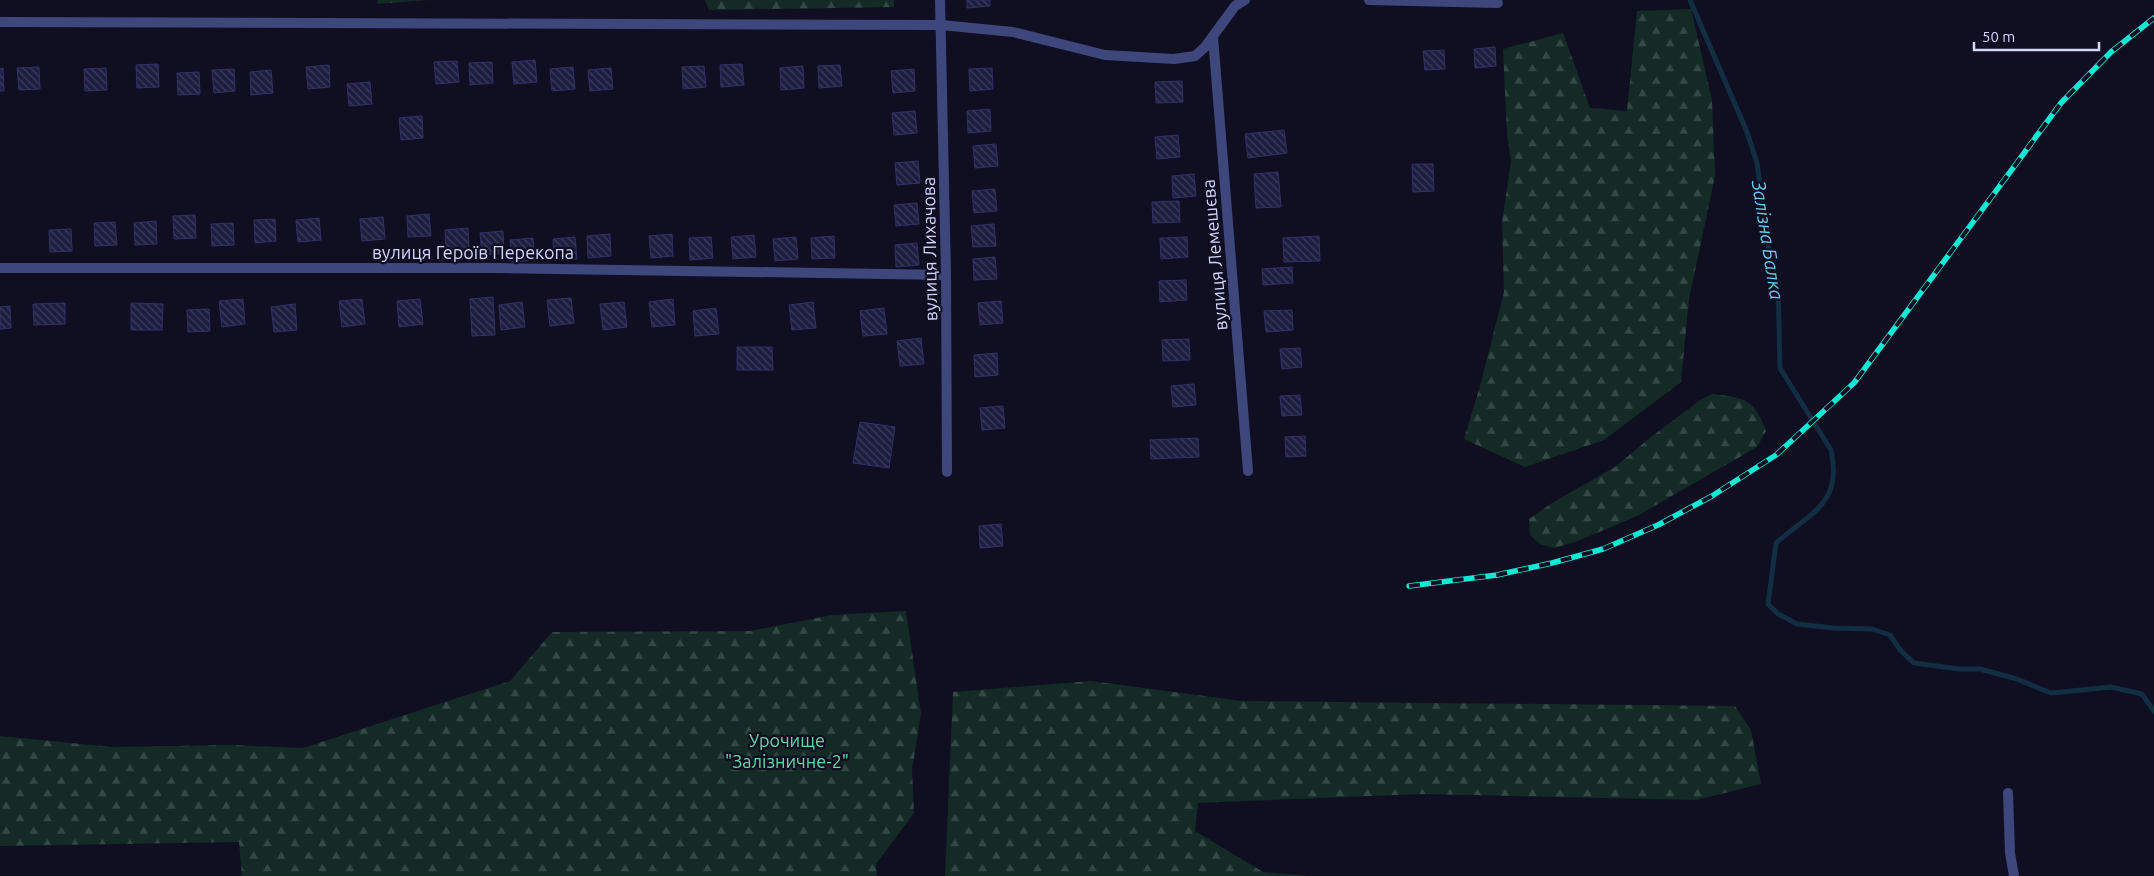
<svg xmlns="http://www.w3.org/2000/svg" width="2154" height="876" viewBox="0 0 2154 876" font-family="Ubuntu,sans-serif">
<defs>
<pattern id="forest-firs" width="22" height="20" patternUnits="userSpaceOnUse" patternTransform="scale(1.25)"><rect width="22" height="20" fill="#132a25"/><path d="M5 1l3.5 6h-7zM16 11l3.5 6h-7z" fill="#344846"/></pattern>
<pattern id="building-back-hatch" width="6" height="6" patternUnits="userSpaceOnUse" patternTransform="scale(1.25)"><rect width="6" height="6" fill="#1d1d40"/><path d="M-1 5l2 2M0 0l6 6M5-1l2 2" fill="none" stroke="#3d3d5c"/></pattern>
</defs>
<rect width="100%" height="100%" fill="#0f0f21"/>
<path fill="url(#forest-firs)" d="M378 0H429L377 4Z
M705 0H894V7L709 10Z
M1691 9 1712 100 1715 176 1689 299 1681 382 1604 440 1525 467 1464 439 1480 386 1504 292 1502 222 1511 161 1507 135 1503 49 1563 33 1590 108 1627 111 1637 11Z
M1712 394C1745 398 1754 398 1766 431L1757 447 1637 516 1578 541 1554 548 1540 544 1530 535 1529 519 1552 503 1615 467 1651 437 1699 401Z
M906 611 921 714 912 769 914 813 876 864 877 876H242L239 842 0 846V736L112 747 233 745 303 748 510 681 552 632 750 631 832 615Z
M1091 681 1242 701 1735 706 1751 730 1761 784 1697 800 1423 794 1198 803 1195 831 1263 872 1309 876H945L953 692Z"/>
<g fill="none" stroke-linecap="round" stroke-linejoin="round">
<path stroke="#112e42" stroke-width="5" d="M1690 0 1747 132 1757 163 1770 258 1778 282 1780 368 1831 450C1843 504 1811 512 1776 543L1768 604 1778 614 1797 624 1834 628 1872 629 1890 635 1901 651 1914 663 1959 669H1980L2017 679 2051 693 2111 687 2142 694 2154 711"/>
</g>
<path fill="url(#building-back-hatch)" stroke="#31306a" d="M967 0H990V6L967 8Z
M1495 47 1496 66 1475 68 1474 49Z
M1444 50 1445 69 1425 70 1423 51Z
M535 60 537 82 514 84 512 62Z
M457 61 459 82 436 84 434 62Z
M492 62 493 83 470 85 469 63Z
M158 64 159 87 137 88 136 65Z
M742 64 744 85 721 87 720 65Z
M329 65 330 87 308 89 306 67Z
M840 65 842 86 819 88 818 66Z
M704 66 706 87 683 89 682 67Z
M803 66 804 88 781 90 780 68Z
M39 67 40 89 19 90 17 68Z
M573 67 575 89 552 91 550 69Z
M3 68 4 91H0V69Z
M106 68 107 90 85 91 84 69Z
M611 68 613 89 590 91 588 70Z
M992 68 993 89 970 91 969 69Z
M234 69 235 91 214 93 212 70Z
M914 69 915 91 893 93 891 71Z
M271 70 273 93 251 95 250 72Z
M199 72 200 94 178 95 177 73Z
M1182 81 1183 102 1156 103 1155 82Z
M370 82 372 104 349 106 347 84Z
M990 109 991 131 968 133 967 111Z
M915 111 917 133 894 135 892 113Z
M422 116 423 138 401 140 399 118Z
M1284 130 1287 153 1248 158 1245 134Z
M1178 135 1180 157 1157 159 1155 137Z
M996 144 998 166 975 168 973 146Z
M918 161 920 183 897 185 895 163Z
M1412 164H1433L1434 191 1413 192Z
M1278 172 1281 207 1256 208 1254 174Z
M1194 174 1196 196 1173 198 1172 176Z
M995 189 997 211 974 213 972 191Z
M1179 201 1180 222 1153 223 1152 202Z
M917 203 919 224 896 226 894 205Z
M429 214 431 236 408 237 407 216Z
M195 215 196 238 174 239 173 216Z
M383 217 385 239 362 241 360 219Z
M319 218 321 240 298 242 296 220Z
M275 219 276 241 255 243 254 220Z
M156 221 157 244 135 245 134 223Z
M115 222 117 245 95 246 94 223Z
M233 223 234 245 212 246 211 224Z
M994 224 996 246 973 247 971 226Z
M468 228 469 250 446 252 445 230Z
M71 229 72 251 50 252 49 230Z
M503 231 504 253 482 255 480 233Z
M610 234 611 256 588 258 587 236Z
M672 234 673 256 651 258 649 236Z
M754 235 756 257 733 259 731 237Z
M834 236 835 258 812 259 811 238Z
M1319 236 1320 261 1284 262 1283 238Z
M575 237 577 259 554 260 553 239Z
M711 237 713 258 690 260 689 238Z
M796 237 798 259 775 261 773 239Z
M1187 237 1188 257 1161 259 1160 238Z
M533 238 535 260 512 262 510 240Z
M917 243 919 265 896 267 895 245Z
M995 257 997 279 974 280 973 259Z
M1292 267 1293 283 1263 285 1262 269Z
M1186 280 1187 300 1160 302 1159 281Z
M493 297 495 335 472 336 470 299Z
M571 298 574 323 550 326 547 300Z
M243 299 245 324 222 327 219 301Z
M362 299 365 324 342 327 339 301Z
M420 299 423 324 399 327 397 301Z
M673 299 675 325 652 327 649 302Z
M1001 301 1003 323 980 325 978 303Z
M522 302 525 327 501 330 499 305Z
M624 302 627 327 603 330 600 304Z
M813 302 816 328 792 330 789 305Z
M65 303V324L34 325 33 304Z
M131 303 163 304 162 330H131Z
M295 304 297 330 274 332 271 307Z
M10 306 11 328 0 329V307Z
M716 308 719 334 695 336 693 311Z
M884 308 887 334 863 336 860 311Z
M209 309 210 331 188 332 187 310Z
M1292 310 1293 330 1266 332 1264 311Z
M921 338 924 364 900 366 897 341Z
M1189 339 1190 360 1163 361 1162 340Z
M737 347H772L773 370H737Z
M1300 348 1302 367 1282 369 1280 349Z
M997 353 998 375 975 377 974 355Z
M1194 384 1196 405 1173 407 1171 386Z
M1300 395 1302 415 1282 416 1280 396Z
M1003 406 1005 428 982 430 980 408Z
M860 422 895 427 889 468 853 463Z
M1305 436 1306 456 1286 457 1285 437Z
M1198 438 1199 457 1151 459 1150 440Z
M1001 524 1003 546 980 548 979 526Z"/>
<g fill="none" stroke-linecap="round" stroke-linejoin="round">
<path stroke="#3e477c" stroke-width="10" d="M940 0 946 275 947 472
M1369 0 1498 3
M0 22 941 25 1013 32 1105 55 1174 59 1195 56 1205 47 1235 6 1245 0
M1213 37 1248 471
M0 268H499L946 275
M2008 793 2010 853 2014 876"/>
<g stroke="#12e8d6" stroke-width="5.5">
<path id="rail" d="M1409 586 1497 575 1552 563 1603 549 1658 525 1712 496 1776 455 1854 383 2061 103 2111 52 2154 18"/>
</g>
<use href="#rail" stroke="#0f0f21" stroke-width="4" stroke-dasharray="11" stroke-linecap="butt"/>
</g>
<g text-anchor="middle" dominant-baseline="central" stroke-width="4.5" stroke-linejoin="round" paint-order="stroke">
<g font-size="18" fill="#d2d5fc" stroke="#0f0f21">
<text transform="translate(929 249) rotate(-91)">вулиця Лихачова</text>
<text x="473" y="252">вулиця Героїв Перекопа</text>
<text transform="translate(1214 255) rotate(-95)">вулиця Лемешєва</text>
</g>
<g font-size="18" fill="#64d6a4" stroke="#0f0f21">
<text x="787" y="740">Урочище<tspan x="787" dy="21">"Залізничне-2"</tspan></text>
</g>
<g font-size="19" font-style="italic" fill="#68ccf3" stroke="#0f0f21">
<text transform="translate(1768 240) rotate(81)">Залізна Балка</text>
</g>
</g>
<path d="M1974 42v8h125v-8" fill="none" stroke="#d2d5fc" stroke-width="2.5"/>
<text x="1982" y="42" font-size="15" fill="#d2d5fc" stroke="#0f0f21" stroke-width="4" paint-order="stroke">50 m</text>
</svg>
